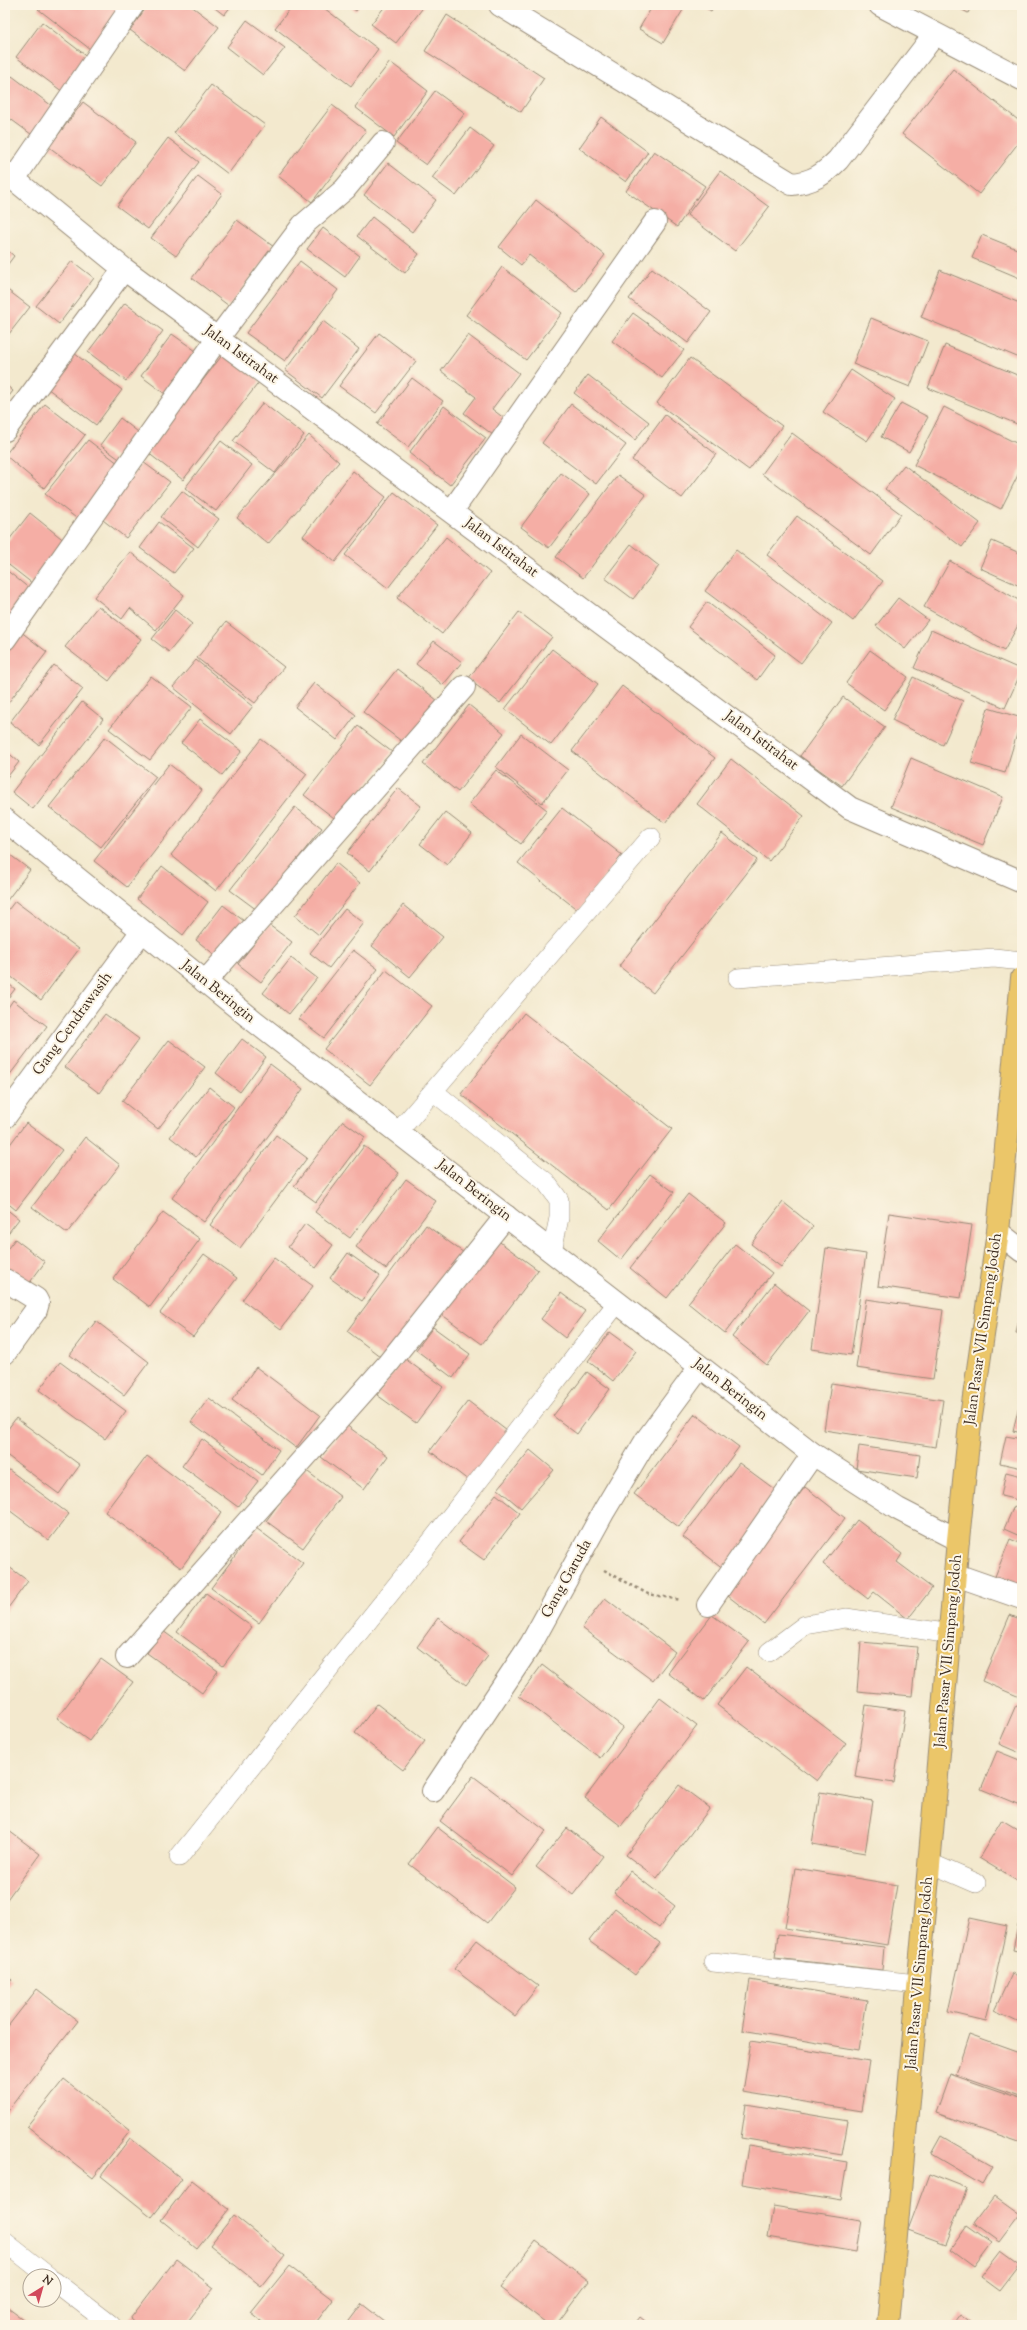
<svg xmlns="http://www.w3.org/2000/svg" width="1027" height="2330" viewBox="0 0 1027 2330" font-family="'Sorts Mill Goudy',serif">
<rect width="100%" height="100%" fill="#fcf5e5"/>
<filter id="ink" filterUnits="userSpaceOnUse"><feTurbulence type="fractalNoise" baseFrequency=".025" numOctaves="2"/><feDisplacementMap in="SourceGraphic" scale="8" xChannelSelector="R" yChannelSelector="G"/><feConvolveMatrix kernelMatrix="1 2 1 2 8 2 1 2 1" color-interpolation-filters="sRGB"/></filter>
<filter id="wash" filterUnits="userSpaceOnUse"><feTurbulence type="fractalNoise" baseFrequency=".012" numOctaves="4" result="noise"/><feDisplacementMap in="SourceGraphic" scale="16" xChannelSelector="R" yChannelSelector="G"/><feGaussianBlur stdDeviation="0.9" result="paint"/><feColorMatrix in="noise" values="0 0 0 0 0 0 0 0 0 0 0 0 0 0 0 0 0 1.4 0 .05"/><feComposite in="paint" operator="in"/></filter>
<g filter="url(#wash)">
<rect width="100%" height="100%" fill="#f3e9ce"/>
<g id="blocks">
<path fill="#f5aea5" d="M41 5H124L90 49 38 9Z
M148 5H190L219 27 185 71 130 30Z
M211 5H232L224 15Z
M293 5H320L378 49 351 86 275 28Z
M348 5H361L356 11Z
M386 5H425L396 43 371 24Z
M653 5H675L683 10 663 43 639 29Z
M701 5H715L711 11Z
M953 5H972L968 13Z
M447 15 544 78 521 112 425 51Z
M247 20 285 48 263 75 227 47Z
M42 22 89 58 63 92 16 57Z
M390 62 428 91 394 137 355 107Z
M953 69 1022 123V138L979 194 902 134Z
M12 76 56 109 35 137 5 115V85Z
M211 85 265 125 228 174 174 133Z
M435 91 465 113 426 165 396 143Z
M83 102 136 142 102 186 49 147Z
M332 105 366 131 312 202 278 176Z
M601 117 648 152 626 182 579 148Z
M470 128 494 146 456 196 432 178Z
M168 138 199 162 148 229 117 206Z
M654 151 705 186 677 227 626 191Z
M388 163 436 200 412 232 364 195Z
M720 171 769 207 735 251 687 215Z
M198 176 222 194 176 256 151 238Z
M536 200 605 255 576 292 529 255 521 265 499 247Z
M372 217 419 254 405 273 357 236Z
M237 220 274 247 229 306 192 278Z
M323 228 360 256 345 277 307 249Z
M982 235 1022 251V279L972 258Z
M5 248 14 256 5 268Z
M72 261 94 278 59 324 36 306Z
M300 261 338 290 285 361 246 333Z
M502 267 562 313 526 360 466 315Z
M652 268 711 312 688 343 629 299Z
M940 270 1022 304V359L921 317Z
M5 288 30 307 5 339Z
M125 303 163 331 126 381 88 352Z
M633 313 684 350 662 378 612 341Z
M871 318 928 341 910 387 853 364Z
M323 321 359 349 322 398 285 370Z
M379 333 416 361 376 413 339 386Z
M172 334 196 351 165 394 141 376Z
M468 335 519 373 492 409 509 422 497 438 464 413 476 397 441 371Z
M945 345 1022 377V426L928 388Z
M70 350 122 390 96 425 43 385Z
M224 353 260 381 183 480 147 452Z
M690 358 782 426 749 470 657 403Z
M851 370 895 399 867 441 823 412Z
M588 375 649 422 635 440 574 393Z
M412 378 443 401 408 447 377 424Z
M5 384 13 391 5 401Z
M263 403 304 435 275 473 233 441Z
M901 403 928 417 909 452 881 437Z
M45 404 85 435 44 488 5 455Z
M571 404 626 445 596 484 542 443Z
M444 406 486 438 450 485 409 453Z
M944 407 1022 446V467L1001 509 914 465Z
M665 415 716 454 682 498 632 460Z
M120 418 142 435 122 461 100 445Z
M792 433 901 514 871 555 762 474Z
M309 435 339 462 268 544 237 518Z
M88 440 123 467 80 521 45 494Z
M221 441 252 465 216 511 185 488Z
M143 462 170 482 126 538 99 517Z
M904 465 980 523 962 547 885 489Z
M353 471 386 497 335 562 303 536Z
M561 473 590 494 549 548 521 527Z
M618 475 646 495 583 578 556 557Z
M182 491 219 519 198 547 161 517Z
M394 492 437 525 388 588 345 555Z
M30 513 66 542 33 584 5 562V545Z
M797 516 883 581 853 621 767 555Z
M159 522 194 548 174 573 140 548Z
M446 537 490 573 442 634 397 598Z
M992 541 1022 554V587L980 568Z
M631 544 659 566 633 599 605 578Z
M736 550 832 623 801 663 705 591Z
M130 552 184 595 156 630 130 608 122 619 94 597Z
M950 561 1022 602V618L1004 651 924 607Z
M5 569 35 593 5 628Z
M898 598 928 620 905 649 876 626Z
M707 602 775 655 757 680 688 627Z
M98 606 141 639 109 681 65 647Z
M175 610 192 624 169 652 152 639Z
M519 612 552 637 500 703 468 679Z
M226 622 284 667 255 703 197 658Z
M931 630 1022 670 1005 708 914 668Z
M20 631 47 652 5 707V651Z
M434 641 462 662 443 685 416 664Z
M552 649 598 684 551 745 505 709Z
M870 650 908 677 884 710 846 683Z
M196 660 253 706 231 734 173 687Z
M54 665 83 689 39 745 10 722Z
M397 669 442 704 409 747 363 712Z
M151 676 192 707 150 760 109 729Z
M913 677 963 701 943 745 892 720Z
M314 683 356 715 337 740 295 707Z
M622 686 715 758 665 823 572 751Z
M843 697 885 727 842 786 800 756Z
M82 702 103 719 33 809 12 792Z
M469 705 504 733 458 792 423 764Z
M988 708 1022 718 1005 773 971 763Z
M200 719 242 751 222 775 181 743Z
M358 726 392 752 338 821 304 795Z
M521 734 568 770 542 803 496 767Z
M105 737 156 777 101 847 49 807Z
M261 739 307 774 216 891 171 855Z
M5 750 19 762 5 780Z
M911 758 1003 797 983 845 891 807Z
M731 759 804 816 769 861 697 804Z
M169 764 202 790 127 887 94 861Z
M496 770 547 810 521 844 469 804Z
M398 788 421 806 370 871 347 853Z
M295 807 322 828 257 910 230 890Z
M562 808 622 855 579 911 518 863Z
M445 812 472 833 447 865 420 844Z
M722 833 757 860 653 993 619 966Z
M5 851 30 870 5 903Z
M336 863 360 883 319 935 295 916Z
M162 866 208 902 183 935 137 899Z
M15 901 79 949 41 1000 5 972V914Z
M223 905 248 924 220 959 196 940Z
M403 905 443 937 410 977 372 946Z
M345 909 364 923 329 968 310 953Z
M269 925 292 942 261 982 238 964Z
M353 950 378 969 324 1038 299 1019Z
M291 958 317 978 289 1014 263 993Z
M386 970 432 1006 370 1085 324 1049Z
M5 981 15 989 5 1002Z
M13 1000 47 1026 5 1081V1012Z
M524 1013 672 1129 609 1210 461 1094Z
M105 1014 139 1039 99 1093 65 1067Z
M242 1039 266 1057 240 1092 216 1073Z
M169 1040 205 1067 158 1129 122 1101Z
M270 1064 303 1089 204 1222 172 1198Z
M209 1087 234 1107 196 1157 170 1137Z
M343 1121 365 1137 316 1202 294 1186Z
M26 1123 62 1150 16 1210 5 1201V1151Z
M276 1135 307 1158 240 1248 210 1225Z
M85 1137 120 1165 67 1233 32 1207Z
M364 1146 399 1173 350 1238 315 1212Z
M650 1174 674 1192 621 1260 598 1241Z
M406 1179 436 1201 386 1269 356 1247Z
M688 1194 726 1223 667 1298 630 1268Z
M783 1202 813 1226 781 1267 751 1244Z
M5 1208 19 1219 5 1237Z
M163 1212 200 1239 150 1307 113 1279Z
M889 1213 972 1225 961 1298 878 1286Z
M305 1224 333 1245 316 1268 288 1247Z
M426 1225 464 1253 385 1360 347 1331Z
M15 1239 45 1262 25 1289 5 1274V1252Z
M497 1240 538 1270 482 1344 441 1314Z
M735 1244 772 1273 725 1333 688 1303Z
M826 1248 866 1254 851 1355 812 1349Z
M348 1253 380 1276 362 1301 330 1278Z
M204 1254 237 1278 193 1337 160 1313Z
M274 1258 313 1286 281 1329 242 1300Z
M774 1283 809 1311 767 1365 732 1337Z
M561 1293 585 1311 565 1338 541 1319Z
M866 1299 943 1310 933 1379 856 1368Z
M1021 1309H1022V1334L1016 1333Z
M96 1321 149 1362 124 1395 70 1355Z
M433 1327 470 1354 453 1378 416 1350Z
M610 1332 636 1351 613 1381 588 1361Z
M404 1358 443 1387 416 1423 377 1395Z
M60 1362 126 1411 105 1439 39 1390Z
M256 1367 320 1415 296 1448 232 1400Z
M587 1372 610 1389 577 1434 553 1416Z
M831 1383 943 1400 936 1447 824 1430Z
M209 1398 279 1450 262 1475 191 1422Z
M468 1401 511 1434 473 1484 430 1451Z
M1020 1401 1022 1402V1433L1013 1431Z
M695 1414 739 1447 679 1527 634 1494Z
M16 1418 80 1465 59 1494 5 1454V1433Z
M346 1425 388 1456 364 1489 321 1457Z
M1006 1436 1022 1439V1468L1000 1463Z
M202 1439 258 1481 238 1507 182 1466Z
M859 1446 920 1455 917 1478 856 1469Z
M530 1450 554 1470 521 1508 498 1489Z
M147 1456 222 1512 181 1568 105 1512Z
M739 1463 781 1494 724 1569 683 1537Z
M5 1467 69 1514 49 1540 5 1507Z
M304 1469 341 1497 303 1548 266 1521Z
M1006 1472 1022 1476V1501L1001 1496Z
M805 1487 845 1518 764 1624 724 1593Z
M496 1494 520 1513 484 1560 459 1542Z
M1014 1506 1022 1509V1537L1004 1529Z
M857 1520 902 1554 897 1562 932 1588 908 1619 874 1592 868 1599 823 1564Z
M256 1528 303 1563 259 1623 211 1588Z
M1010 1539 1022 1544V1591L994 1579Z
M5 1564 28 1581 5 1612Z
M206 1593 252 1627 223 1666 177 1632Z
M605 1598 675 1652 653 1681 582 1628Z
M712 1615 749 1642 704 1701 668 1673Z
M1010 1615 1022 1620V1698L982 1681Z
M438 1618 488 1656 466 1685 417 1647Z
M163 1631 218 1671 202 1693 147 1653Z
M861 1642 917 1647 912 1696 857 1691Z
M101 1659 133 1682 89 1741 57 1718Z
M542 1665 623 1727 600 1758 519 1696Z
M746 1667 846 1743 817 1781 717 1705Z
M660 1698 697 1726 621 1826 585 1798Z
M377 1704 425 1741 403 1770 355 1733Z
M866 1705 905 1711 894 1783 855 1777Z
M1016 1705 1022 1707V1754L999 1744Z
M997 1751 1022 1761V1806L981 1789Z
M473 1776 546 1831 512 1876 440 1821Z
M679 1785 710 1808 657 1878 626 1855Z
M820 1792 873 1801 865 1853 812 1844Z
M1002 1820 1022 1832V1884L979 1858Z
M437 1827 515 1887 487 1923 409 1864Z
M5 1828 40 1854 5 1902Z
M567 1828 603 1856 573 1895 536 1867Z
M795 1868 897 1885 887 1945 785 1928Z
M630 1871 675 1906 659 1928 614 1893Z
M615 1908 660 1943 635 1975 589 1941Z
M969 1918 1007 1926 986 2021 948 2012Z
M1018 1925 1022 1926V1952L1013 1950Z
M778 1934 884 1947 882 1970 775 1958Z
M477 1940 538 1986 515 2016 454 1969Z
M1012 1973 1022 1978V2024L994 2011Z
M5 1975 12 1980 5 1988Z
M750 1980 867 2000 859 2050 742 2030Z
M37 1989 78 2021 5 2114V2030Z
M969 2034 1022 2053V2097L956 2074Z
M751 2041 869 2061 861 2111 743 2092Z
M950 2074 1022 2099V2143L936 2113Z
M64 2079 130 2131 93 2178 27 2126Z
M746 2104 848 2121 842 2155 741 2138Z
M941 2136 993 2166 982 2184 931 2154Z
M130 2138 182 2179 152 2217 101 2176Z
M748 2146 847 2162 841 2200 742 2184Z
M929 2174 967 2189 946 2244 908 2230Z
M192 2180 229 2209 197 2249 161 2220Z
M995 2196 1020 2214 999 2242 974 2224Z
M773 2206 861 2220 856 2252 768 2237Z
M234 2215 285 2256 261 2286 210 2245Z
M967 2226 991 2243 973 2267 950 2250Z
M536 2241 589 2281 556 2325H549L500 2288Z
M1001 2251 1020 2265 1000 2291 981 2277Z
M176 2259 214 2288 185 2325H137L130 2319Z
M289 2266 333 2300 314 2325H266L251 2313Z
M362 2304 389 2325H346Z
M5 2306 31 2325H5Z
M961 2314 976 2325H953Z
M640 2317 650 2325H634Z"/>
</g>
</g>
<g filter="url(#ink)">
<use href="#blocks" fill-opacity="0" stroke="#978a76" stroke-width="1"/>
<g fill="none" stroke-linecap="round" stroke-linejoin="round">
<g stroke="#978a76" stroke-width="20">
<path id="service" d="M738 978 994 958 1022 961
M433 1091 546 1182 559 1200V1218L552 1251
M398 1132 651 837
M769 1652 805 1625 846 1618 951 1634
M179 1857 408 1571 618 1302
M930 1863 976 1883
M713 1962 917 1984
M5 2242 48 2276
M54 2281 111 2325"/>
</g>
<g stroke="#978a76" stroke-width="24">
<path id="minor" d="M500 5 792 184C813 182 823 175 838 160L934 35
M880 5 1022 79
M5 172 124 269 850 808 1022 882
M14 179 133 5
M5 430 124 269
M452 511 655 222
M5 639 218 338 303 225 345 189 383 143
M205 982 464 687
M5 1117 142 931
M5 1280 36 1299 38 1303 36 1310 5 1353
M956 1575 1022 1598
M708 1605 813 1454
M127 1657 387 1365 506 1216
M433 1791 531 1644 604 1511 647 1439 700 1367"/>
</g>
<g stroke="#978a76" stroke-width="24">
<path id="tertiary" d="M5 820 254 1021 813 1454 898 1509 958 1540
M998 1232 1022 1251"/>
</g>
<g stroke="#978a76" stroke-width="24">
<path id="primary" d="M888 2325 958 1540 970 1424 998 1232 1022 978"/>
</g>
<path stroke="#978a76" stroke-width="2.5" stroke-dasharray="3 3" stroke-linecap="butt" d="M604 1570 648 1594 681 1600"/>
<use href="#service" stroke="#fff" stroke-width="19"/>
<use href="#minor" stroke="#fff" stroke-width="22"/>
<use href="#tertiary" stroke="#fff" stroke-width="22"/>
<use href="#primary" stroke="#ebc669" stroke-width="22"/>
</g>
</g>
<g text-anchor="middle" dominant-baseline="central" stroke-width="4" stroke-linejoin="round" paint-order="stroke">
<g font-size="15" fill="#3b2a1e" stroke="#fcf5e5">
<text transform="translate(241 355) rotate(36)">Jalan Istirahat</text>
<text transform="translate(501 548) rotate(37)">Jalan Istirahat</text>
<text transform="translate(761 741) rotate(37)">Jalan Istirahat</text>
<text transform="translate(218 992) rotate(39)">Jalan Beringin</text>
<text transform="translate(73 1024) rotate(-54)">Gang Cendrawasih</text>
<text transform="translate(474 1191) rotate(38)">Jalan Beringin</text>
<text transform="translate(984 1329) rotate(-82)">Jalan Pasar VII Simpang Jodoh</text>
<text transform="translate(730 1390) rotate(38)">Jalan Beringin</text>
<text transform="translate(567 1579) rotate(-61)">Gang Garuda</text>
<text transform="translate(949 1651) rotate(-85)">Jalan Pasar VII Simpang Jodoh</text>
<text transform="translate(920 1973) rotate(-85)">Jalan Pasar VII Simpang Jodoh</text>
</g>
</g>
<rect width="1027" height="2330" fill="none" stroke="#fcf5e5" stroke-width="20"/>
<g transform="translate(42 2288) rotate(37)"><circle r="19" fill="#fcf5e5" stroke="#afa495"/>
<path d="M0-3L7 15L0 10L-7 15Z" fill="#d1495b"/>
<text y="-6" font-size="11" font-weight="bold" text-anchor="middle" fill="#3b2a1e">N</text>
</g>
</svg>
